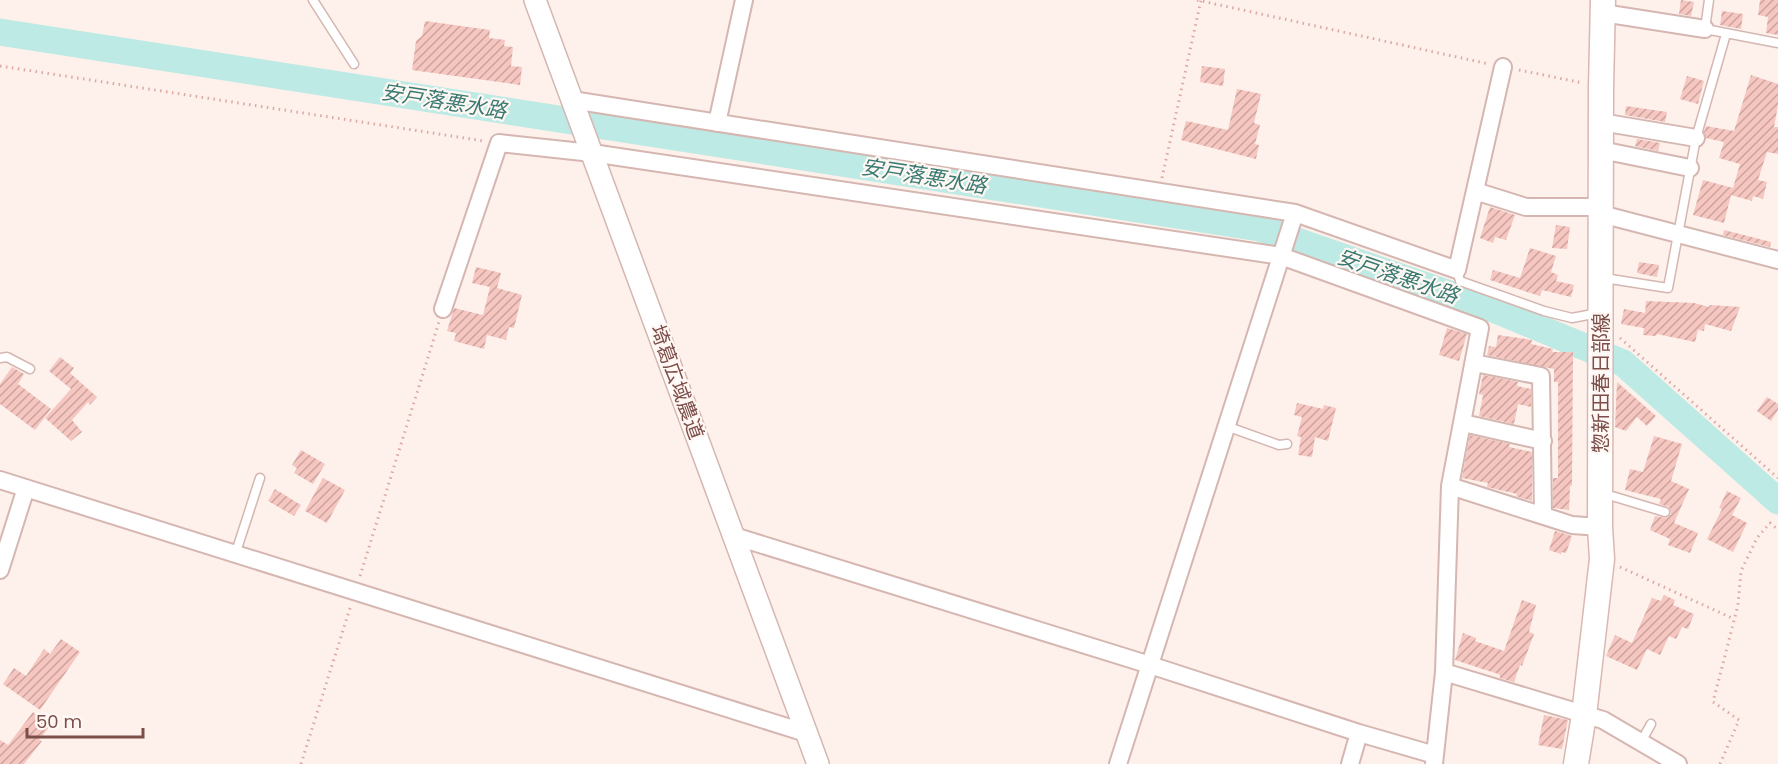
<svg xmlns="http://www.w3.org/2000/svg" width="1778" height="764" viewBox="0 0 1778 764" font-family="Poppins,'Noto Sans JP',sans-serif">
<defs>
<pattern id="building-hatch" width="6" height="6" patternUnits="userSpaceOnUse" patternTransform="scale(1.5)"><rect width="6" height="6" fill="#f6c6c0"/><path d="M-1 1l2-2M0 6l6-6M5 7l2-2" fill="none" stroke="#cca39e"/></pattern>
</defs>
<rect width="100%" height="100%" fill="#fef1eb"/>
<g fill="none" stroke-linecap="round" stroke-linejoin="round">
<path stroke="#bdeae4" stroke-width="27" d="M0 32 1259 228 1496 310 1623 363 1778 501"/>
</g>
<path fill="url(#building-hatch)" d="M1681 0 1694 2 1691 16 1679 14Z
M1760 0H1778V35L1766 33 1768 17 1758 15Z
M1722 11 1743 14 1741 29 1720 25Z
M425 21 490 30 489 38 505 40 504 46 513 47 511 66 522 67 520 85 412 70 416 41 422 36Z
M1202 66 1225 69 1223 86 1200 82Z
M1751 75 1778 84V105L1774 127H1778V154L1767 152 1758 180 1767 182 1763 199 1753 196 1752 201 1731 195 1724 223 1693 215 1703 180 1733 188 1740 164 1719 158 1724 142 1706 138 1704 132 1706 126 1734 131Z
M1687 76 1704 81 1698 104 1680 99Z
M1237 89 1261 94 1254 123 1260 125 1255 144 1259 145 1256 159 1181 140 1186 121 1228 130Z
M1626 106 1667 112 1665 122 1625 115Z
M1637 139 1660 143 1658 151 1635 146Z
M1490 207 1515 215 1506 240 1495 237 1493 243 1480 238Z
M1556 225 1570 227 1567 249 1552 248Z
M1724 230 1771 242 1770 247 1723 235Z
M1530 248 1556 256 1551 272 1558 275 1556 281 1574 285 1571 297 1542 290 1540 296 1490 280 1493 270 1520 278Z
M1639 262 1659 265 1657 277 1637 273Z
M476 267 501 273 497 288 522 295 514 328 509 327 506 340 487 335 484 349 454 341 456 333 447 331 454 308 483 315 490 287 472 283Z
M1646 301 1694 303 1709 307 1710 305 1740 307 1731 331 1705 324 1704 331 1698 330 1695 342 1657 334 1656 336 1643 335 1644 328 1621 324 1624 309 1645 313Z
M1447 328 1467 334 1459 361 1439 355Z
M1498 335 1532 340 1531 344 1553 349 1552 352H1573L1572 486H1570L1569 510 1553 508V478H1558V382H1554V369L1487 355 1489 346 1496 347Z
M60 357 74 368 70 373 97 397 90 405 88 402 72 420 82 432 71 441 45 418 71 389 49 371Z
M12 367 24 374 18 384 51 409 35 430 0 404V384Z
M1483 375 1518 382 1517 386 1531 389V407L1518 404 1514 424 1479 416 1483 395 1479 394Z
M1617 382 1656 416 1647 426 1637 417 1626 431 1615 427Z
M1767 397 1778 404V410L1771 421 1757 411Z
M1297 403 1323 409 1324 405 1336 408 1328 441 1315 437 1312 457 1298 455 1301 437 1297 436 1302 417 1294 415Z
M1470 435 1510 444 1509 447 1532 452V501L1516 496 1517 494 1487 487 1488 483 1462 478Z
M1654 436 1682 444 1671 481 1689 489 1674 523 1698 533 1690 553 1668 545 1670 539 1650 530 1655 516 1666 518 1671 514 1669 507 1659 504 1661 499 1625 490 1630 469 1643 472Z
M301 450 325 464 313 484 294 473 297 468 292 465Z
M323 478 345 490 327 523 305 511Z
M275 489 301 505 294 516 268 501Z
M1727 491 1741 498 1732 515 1747 523 1733 552 1707 539 1722 509 1719 508Z
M1555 531 1572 536 1566 553 1561 552V554L1549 550Z
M1664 595 1675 600 1673 605 1694 614 1688 629 1682 627 1676 639 1669 636 1660 655 1647 649 1637 670 1606 656 1615 635 1632 643 1652 598 1661 601Z
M1522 600 1536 605 1529 632 1534 634 1522 666 1520 665 1514 682 1500 678V676L1498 674 1455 660 1463 633 1476 638 1475 641 1504 651Z
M61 639 80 652 40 710 3 684 14 668 26 676 44 649 50 654Z
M33 712 50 726 39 740 42 741 24 764H0V740L8 745Z
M1544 715 1568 720 1562 749 1538 745Z"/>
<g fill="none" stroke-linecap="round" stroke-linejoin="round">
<g stroke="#d5b6b1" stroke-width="11">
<path id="service" d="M313 0 354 64
M1709 0 1705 29 1778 43
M1457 270 1460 281 1544 311 1572 318 1598 313
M1604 278 1668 288 1696 138 1726 34
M0 358 7 357 30 369
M1226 426 1279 445 1287 444
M1602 493 1665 512
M235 555 260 478
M1641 742 1651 724"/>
</g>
<g stroke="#d5b6b1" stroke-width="20">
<path id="minor" d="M1603 13 1705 29
M572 100 1295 213 1457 270 1503 67
M1601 122 1696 138
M717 123 744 0
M1601 150 1690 168
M1475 191 1526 207H1601
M1601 214 1778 260
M443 309 499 143 592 153 1281 256 1480 328 1450 486 1444 672 1434 764
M1474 363 1541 376 1543 515
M1463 423 1543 441
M0 480 806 733
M1450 486 1572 525 1600 527
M734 536 1150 665 1359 733 1350 764
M0 570 26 488
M1444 672 1603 720 1678 764
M1359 733 1435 755
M1118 764 1295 213"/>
</g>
<g stroke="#d5b6b1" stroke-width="24">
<path id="tertiary" d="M535 0 818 764"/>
</g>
<g stroke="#dab7b0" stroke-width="27">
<path id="secondary" d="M1576 764 1584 715 1602 559 1600 527 1601 87 1603 0"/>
</g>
<path stroke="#dca8a2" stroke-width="3" stroke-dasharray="1.5 4.5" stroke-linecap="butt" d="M1197 0 1489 64
M0 66 484 141
M1519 70 1583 83
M1162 178 1201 0
M1620 338 1778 478
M1620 567 1734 619
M360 576 439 322
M301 764 351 605
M1720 764 1739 720 1713 702 1738 605 1741 571 1757 538 1770 523 1778 530"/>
<use href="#service" stroke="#fff" stroke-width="8"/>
<use href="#minor" stroke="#fff" stroke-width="16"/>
<use href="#tertiary" stroke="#fff" stroke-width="21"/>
<use href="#secondary" stroke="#fff" stroke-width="24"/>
</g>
<g text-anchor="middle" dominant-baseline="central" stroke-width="4.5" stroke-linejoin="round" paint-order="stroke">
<g font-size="20" fill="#7c4e4a" stroke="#fff7f3">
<text transform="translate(677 382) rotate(70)">埼葛広域農道</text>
<text transform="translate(1601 383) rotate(-90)">惣新田春日部線</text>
</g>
<g font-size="21" font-style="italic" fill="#397b72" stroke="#fff7f3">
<text transform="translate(444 101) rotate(9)">安戸落悪水路</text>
<text transform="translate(924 176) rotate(9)">安戸落悪水路</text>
<text transform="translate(1398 276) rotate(19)">安戸落悪水路</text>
</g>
</g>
<path d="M27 728v9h116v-9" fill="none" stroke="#7c4e4a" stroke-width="3"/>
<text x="36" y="728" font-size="18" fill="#7c4e4a" stroke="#fff7f3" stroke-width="4.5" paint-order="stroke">50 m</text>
</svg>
